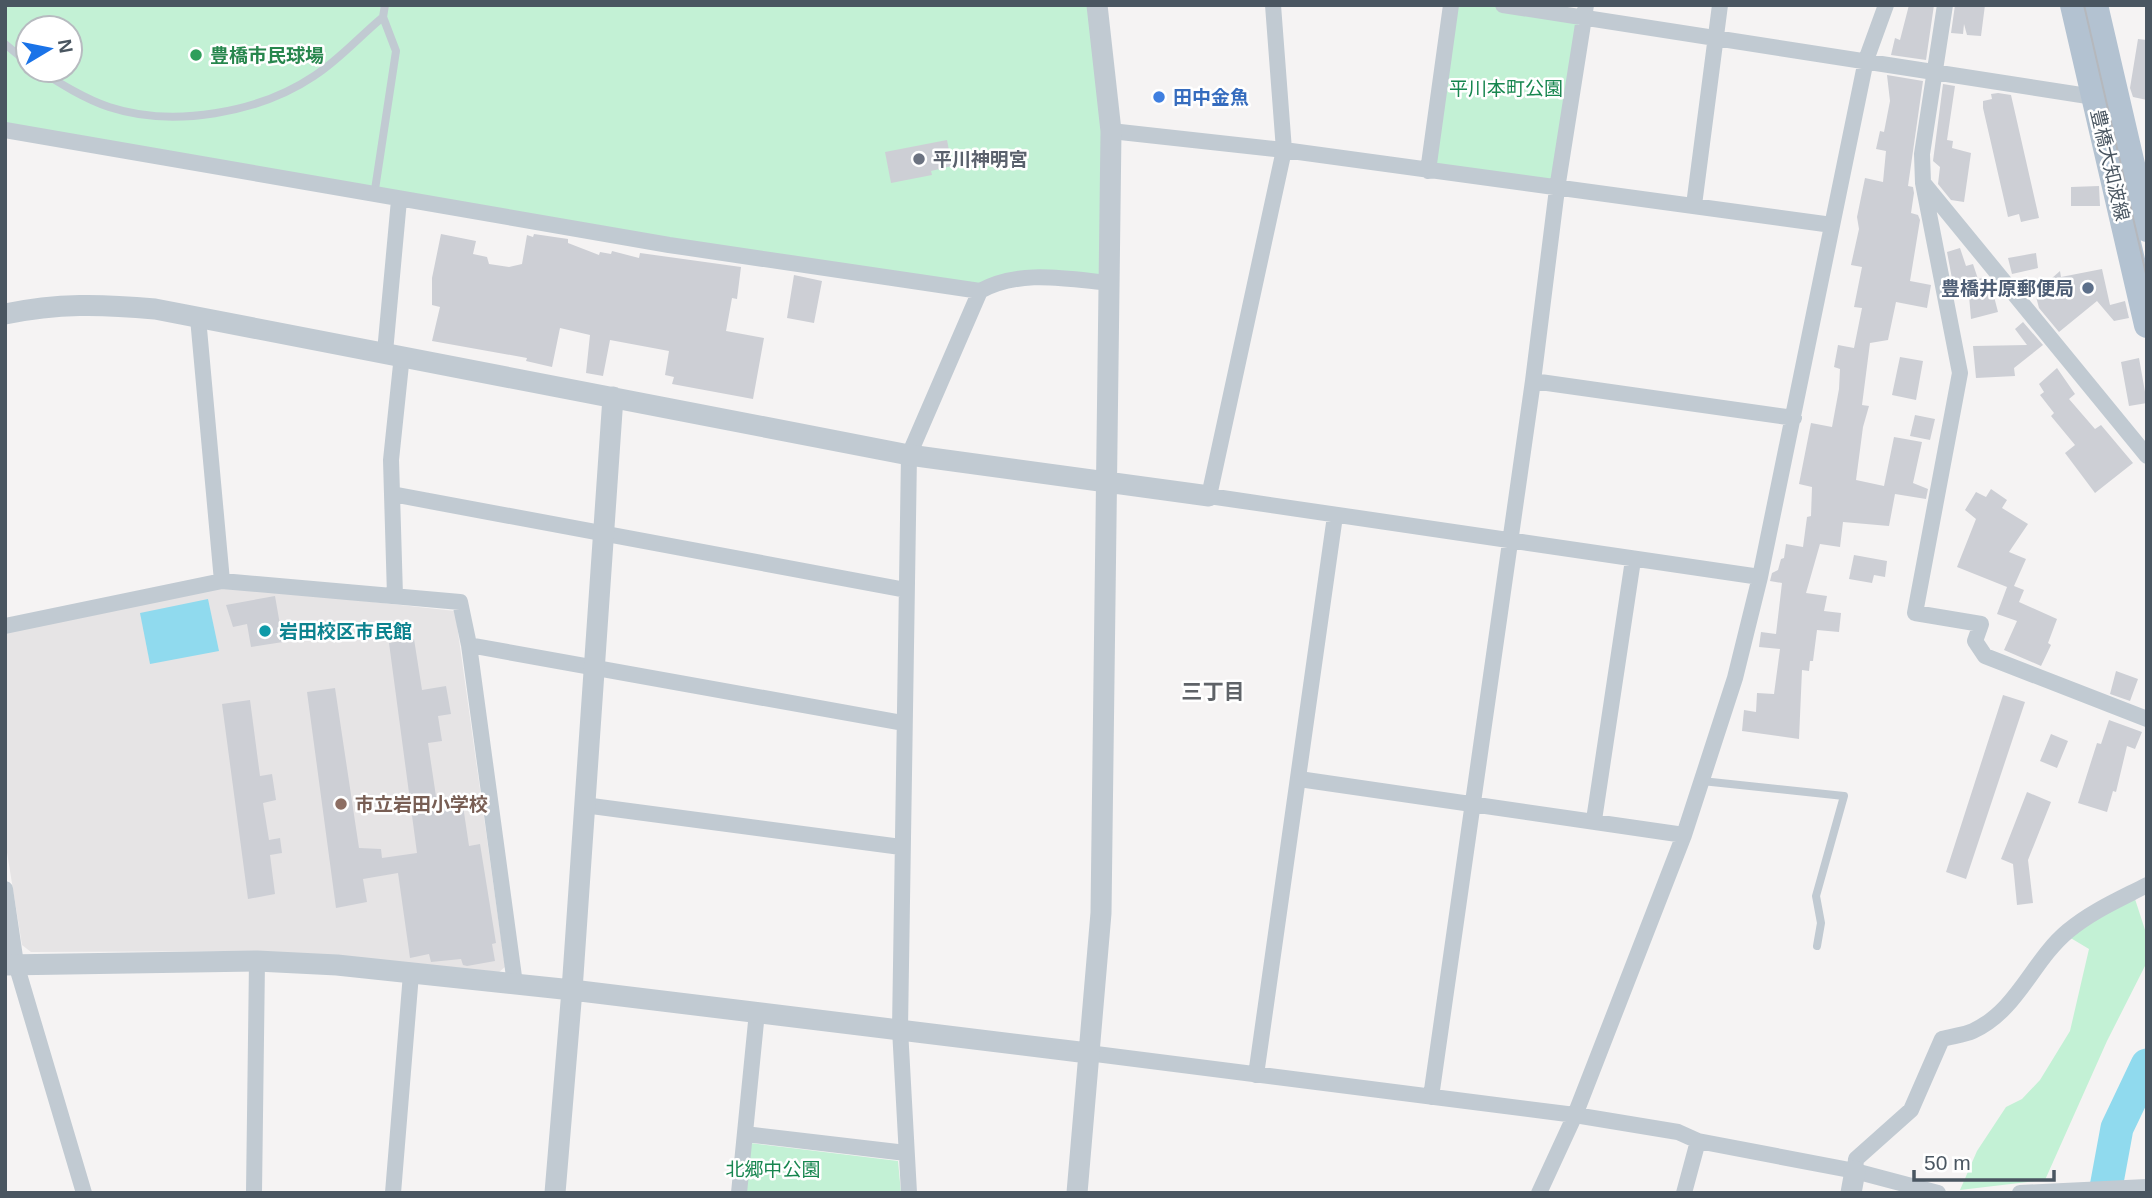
<svg xmlns="http://www.w3.org/2000/svg" width="2152" height="1198" viewBox="0 0 2152 1198" font-family="Arial,'Noto Sans JP',sans-serif">
<rect width="100%" height="100%" fill="#f5f3f3"/>
<path fill="#e6e4e5" d="M227 586 455 611 505 967 499 972 258 951 31 952 22 945 5 840V633Z"/>
<path fill="#c3f1d5" fill-rule="evenodd" d="M5 5H1097L1110 283 1039 276 980 291 5 130ZM28 28H70V70H28Z
M1451 5H1503L1573 16 1581 30 1560 173 1541 184 1428 171Z
M2135 899 2147 936V962L2107 1041 2045 1180 1960 1190 1977 1151 2006 1107 2022 1099 2040 1080 2070 1031 2089 949 2069 937 2093 919Z
M750 1143 898 1161 901 1193H745Z"/>
<path fill="#90daee" d="M208 599 219 651 150 664 140 613Z"/>
<g fill="none" stroke-linecap="round" stroke-linejoin="round">
<path stroke="#90daee" stroke-width="33" d="M2105 1193 2117 1128 2147 1065"/>
</g>
<path fill="#cdcfd5" d="M1909 5H1934L1926 60 1891 55 1895 38 1900 40Z
M1955 5H1985L1981 36 1967 35 1964 24 1963 34 1951 33Z
M2138 39 2147 40V100L2133 97 2130 88Z
M1887 75 1923 81 1908 186 1913 187 1914 193 1911 213 1918 215 1920 220 1910 281 1931 285 1927 308 1896 302 1888 340 1870 343 1862 405 1869 406 1863 427 1856 480 1884 486 1894 437 1922 442 1913 483 1928 489 1926 499 1895 494 1889 526 1843 522 1840 547 1820 544 1806 593 1827 596 1824 611 1841 613 1839 632 1817 630 1813 661H1810L1809 671 1802 670 1799 739 1742 731 1744 710 1756 712 1757 693 1774 694 1780 649 1759 647 1761 632 1776 634 1782 583 1770 581 1772 573 1778 570 1781 559 1784 558 1786 544 1803 547 1807 517 1811 516 1812 487 1799 484 1811 423 1832 427 1839 389 1840 369 1834 367 1838 345 1854 348 1862 308 1854 307 1862 267 1851 265 1859 229 1857 217 1865 178 1883 182 1886 151 1876 149 1880 131 1884 132 1890 101Z
M1943 84 1955 86 1947 140 1953 141 1952 148 1971 153 1964 202 1951 200 1938 184 1940 167 1933 161Z
M1998 93 2011 95 2039 218 2021 222 2019 214 2008 217 1983 108V101L1992 99 1991 94Z
M947 140 952 166 931 171 932 175 891 183 885 152Z
M2099 186 2100 206H2071V187Z
M441 234 476 241 473 254 487 257 489 264 509 267 522 264 527 235 533 237 534 234 568 239V243L599 255 600 252 611 254 612 251 639 258 640 253 741 267 737 299 732 298 726 331 764 338 753 399 672 384 674 377 665 375 669 351 610 340 603 376 586 373 590 335 560 328 552 367 526 361 527 358 432 341 440 307 432 305V278Z
M1960 248 1966 266 1973 264 1978 279 1987 277 1990 281 1998 312 1971 319 1968 284H1953L1947 252Z
M2036 253 2038 268 2012 274 2008 258Z
M2102 269 2110 305 2125 301 2129 318 2114 321 2097 301 2059 332 2039 308 2035 293 2060 271 2061 277Z
M794 275 822 281 814 323 787 318Z
M2023 322 2043 345 2014 368 2015 376 1976 378 1973 346 2027 345 2015 329Z
M1900 357 1923 361 1916 400 1892 395Z
M2139 358 2147 403 2129 406 2121 362Z
M2057 368 2075 394 2069 399 2095 429 2101 425 2133 463 2095 493 2065 453 2075 445 2051 416 2054 413 2040 395 2044 392 2039 384Z
M1915 415 1935 419 1930 440 1910 436Z
M1991 489 2007 500 2002 508 2028 524 2009 552 2026 559 2014 586 2024 590 2019 602 2057 619 2048 643 2051 645 2041 666 2004 650 2017 621 1997 614 2007 587 1957 567 1976 519 1965 510 1976 492 1986 497Z
M1854 555 1887 561 1885 577 1874 575 1872 583 1849 579Z
M275 596 283 642 251 647 247 624 233 627 226 605Z
M414 639 422 690 446 686 451 714 438 716 442 741 428 743 437 803 462 799 469 846 480 844 496 943 492 944 495 961 467 966 463 965 461 959 431 962 429 954 410 958 398 873 363 879 367 902 336 908 307 692 335 688 359 848 381 849 382 858 417 853 389 643Z
M2116 671 2138 679 2130 701 2110 694Z
M2003 695 2025 702 1966 879 1946 872Z
M250 700 260 776 272 774 276 800 263 803 269 840 280 838 282 853 270 855 275 894 248 899 222 704Z
M2109 720 2142 732 2135 749 2127 746 2116 792 2113 791 2107 812 2078 803 2097 743 2101 744Z
M2051 734 2068 741 2057 768 2040 761Z
M2027 792 2051 802 2028 860 2033 903 2017 905 2013 864 2001 859Z"/>
<g fill="none" stroke-linecap="round" stroke-linejoin="round">
<path stroke="#c1cad2" stroke-width="8" d="M5 44 28 63
M39 70C61 84 85 99 109 107 173 128 259 113 314 76 339 60 360 36 383 17
M374 196 396 51 383 17 385 5
M1702 781 1844 796 1816 896 1821 923 1817 946"/>
<path stroke="#c1cad2" stroke-width="16" d="M1273 5 1284 150 1209 496 1760 577
M1503 5 2094 97
M1945 5 1922 154 1923 183 1960 373 1915 613 1981 624 1975 641 1985 656 2147 719
M5 130 669 245 980 291C1020 269 1067 279 1110 283
M1111 131 1284 150 1832 225
M1428 171 1451 5
M1925 185 2147 456
M1694 205 1720 5
M198 318 222 581
M385 352 399 200
M1533 381 1794 418
M392 494 906 590
M395 596 391 460 402 355
M5 626 222 581 460 602 469 645 515 984
M469 645 903 723
M1299 779 1684 835
M584 805 901 847
M1594 820 1633 560
M5 889 16 964 84 1193
M1088 1053 1575 1115 1678 1132 1698 1141 1855 1171 1938 1193
M1256 1075 1335 516
M1431 1097 1533 381 1557 189 1586 5
M745 1134 906 1153
M1855 1171 1856 1159 1911 1110 1942 1039C1952 1036 1964 1035 1973 1031 2018 1010 2032 961 2068 931 2092 911 2120 899 2147 885
M254 1193 257 961
M393 1193 411 974
M739 1193 757 1012
M909 1193 900 1029 909 455 980 291
M1539 1193 1575 1115 1684 835 1735 678 1760 577 1866 60 1886 5
M1684 1193 1698 1141
M2020 1193 2147 1187"/>
<path stroke="#c1cad2" stroke-width="21" d="M5 314C58 303 101 304 155 309L909 455 1209 496
M5 965 257 961 337 965 572 990 1088 1053
M555 1193 572 990 613 397
M1077 1193 1101 913 1111 131 1097 5
M1851 1193 1855 1171"/>
<path stroke="#b3c2d1" stroke-width="26" d="M2073 5 2147 325
M2095 5 2147 229"/>
<path stroke="#b5b8bd" stroke-width="2" d="M2084 5 2147 278"/>
</g>
<circle fill="#2e9e5b" stroke="#fff" stroke-width="2.5" cx="196" cy="55" r="7"/>
<circle fill="#3f7fe0" stroke="#fff" stroke-width="2.5" cx="1159" cy="97" r="7"/>
<circle fill="#6b7280" stroke="#fff" stroke-width="2.5" cx="919" cy="159" r="7"/>
<circle fill="#5c6f8a" stroke="#fff" stroke-width="2.5" cx="2088" cy="288" r="7"/>
<circle fill="#0f9aa8" stroke="#fff" stroke-width="2.5" cx="265" cy="631" r="7"/>
<circle fill="#8d6e63" stroke="#fff" stroke-width="2.5" cx="341" cy="804" r="7"/>
<g text-anchor="middle" dominant-baseline="central" stroke-width="5" stroke-linejoin="round" paint-order="stroke">
<g font-size="19" font-weight="bold" fill="#27864d" stroke="#fff" text-anchor="start">
<text x="210" y="55">豊橋市民球場</text>
</g>
<g font-size="19" fill="#17864f" stroke="#fff">
<text x="1506" y="88">平川本町公園</text>
<text x="773" y="1169">北郷中公園</text>
</g>
<g font-size="19" font-weight="bold" fill="#366cbe" stroke="#fff" text-anchor="start">
<text x="1173" y="97">田中金魚</text>
</g>
<g font-size="19" font-weight="bold" fill="#5b616d" stroke="#fff" text-anchor="start">
<text x="933" y="159">平川神明宮</text>
</g>
<g font-size="19" fill="#4a5661" stroke="#fff">
<text transform="translate(2110 165) rotate(77)">豊橋大知波線</text>
</g>
<g font-size="19" font-weight="bold" fill="#4e5e75" stroke="#fff" text-anchor="end">
<text x="2074" y="288">豊橋井原郵便局</text>
</g>
<g font-size="19" font-weight="bold" fill="#0d838f" stroke="#fff" text-anchor="start">
<text x="279" y="631">岩田校区市民館</text>
</g>
<g font-size="19" font-weight="bold" fill="#785e54" stroke="#fff" text-anchor="start">
<text x="355" y="804">市立岩田小学校</text>
</g>
<g font-size="21" font-weight="bold" fill="#5f6368" stroke="#fff">
<text x="1213" y="691">三丁目</text>
</g>
</g>
<rect width="2152" height="1198" fill="none" stroke="#4a5661" stroke-width="14"/>
<g transform="translate(49 49) rotate(80)"><circle r="33" fill="#ffffff" stroke="#b7bbc0" stroke-width="2"/>
<path d="M0-5L12 26L0 18L-12 26Z" fill="#1a73e8"/>
<text y="-10" font-size="19" font-weight="bold" text-anchor="middle" fill="#4a5661">N</text>
</g>
<path d="M1914 1170v10h140v-10" fill="none" stroke="#4a5661" stroke-width="3.5"/>
<text x="1924" y="1170" font-size="21" fill="#4a5661" stroke="#ffffff" stroke-width="5" paint-order="stroke">50 m</text>
</svg>
